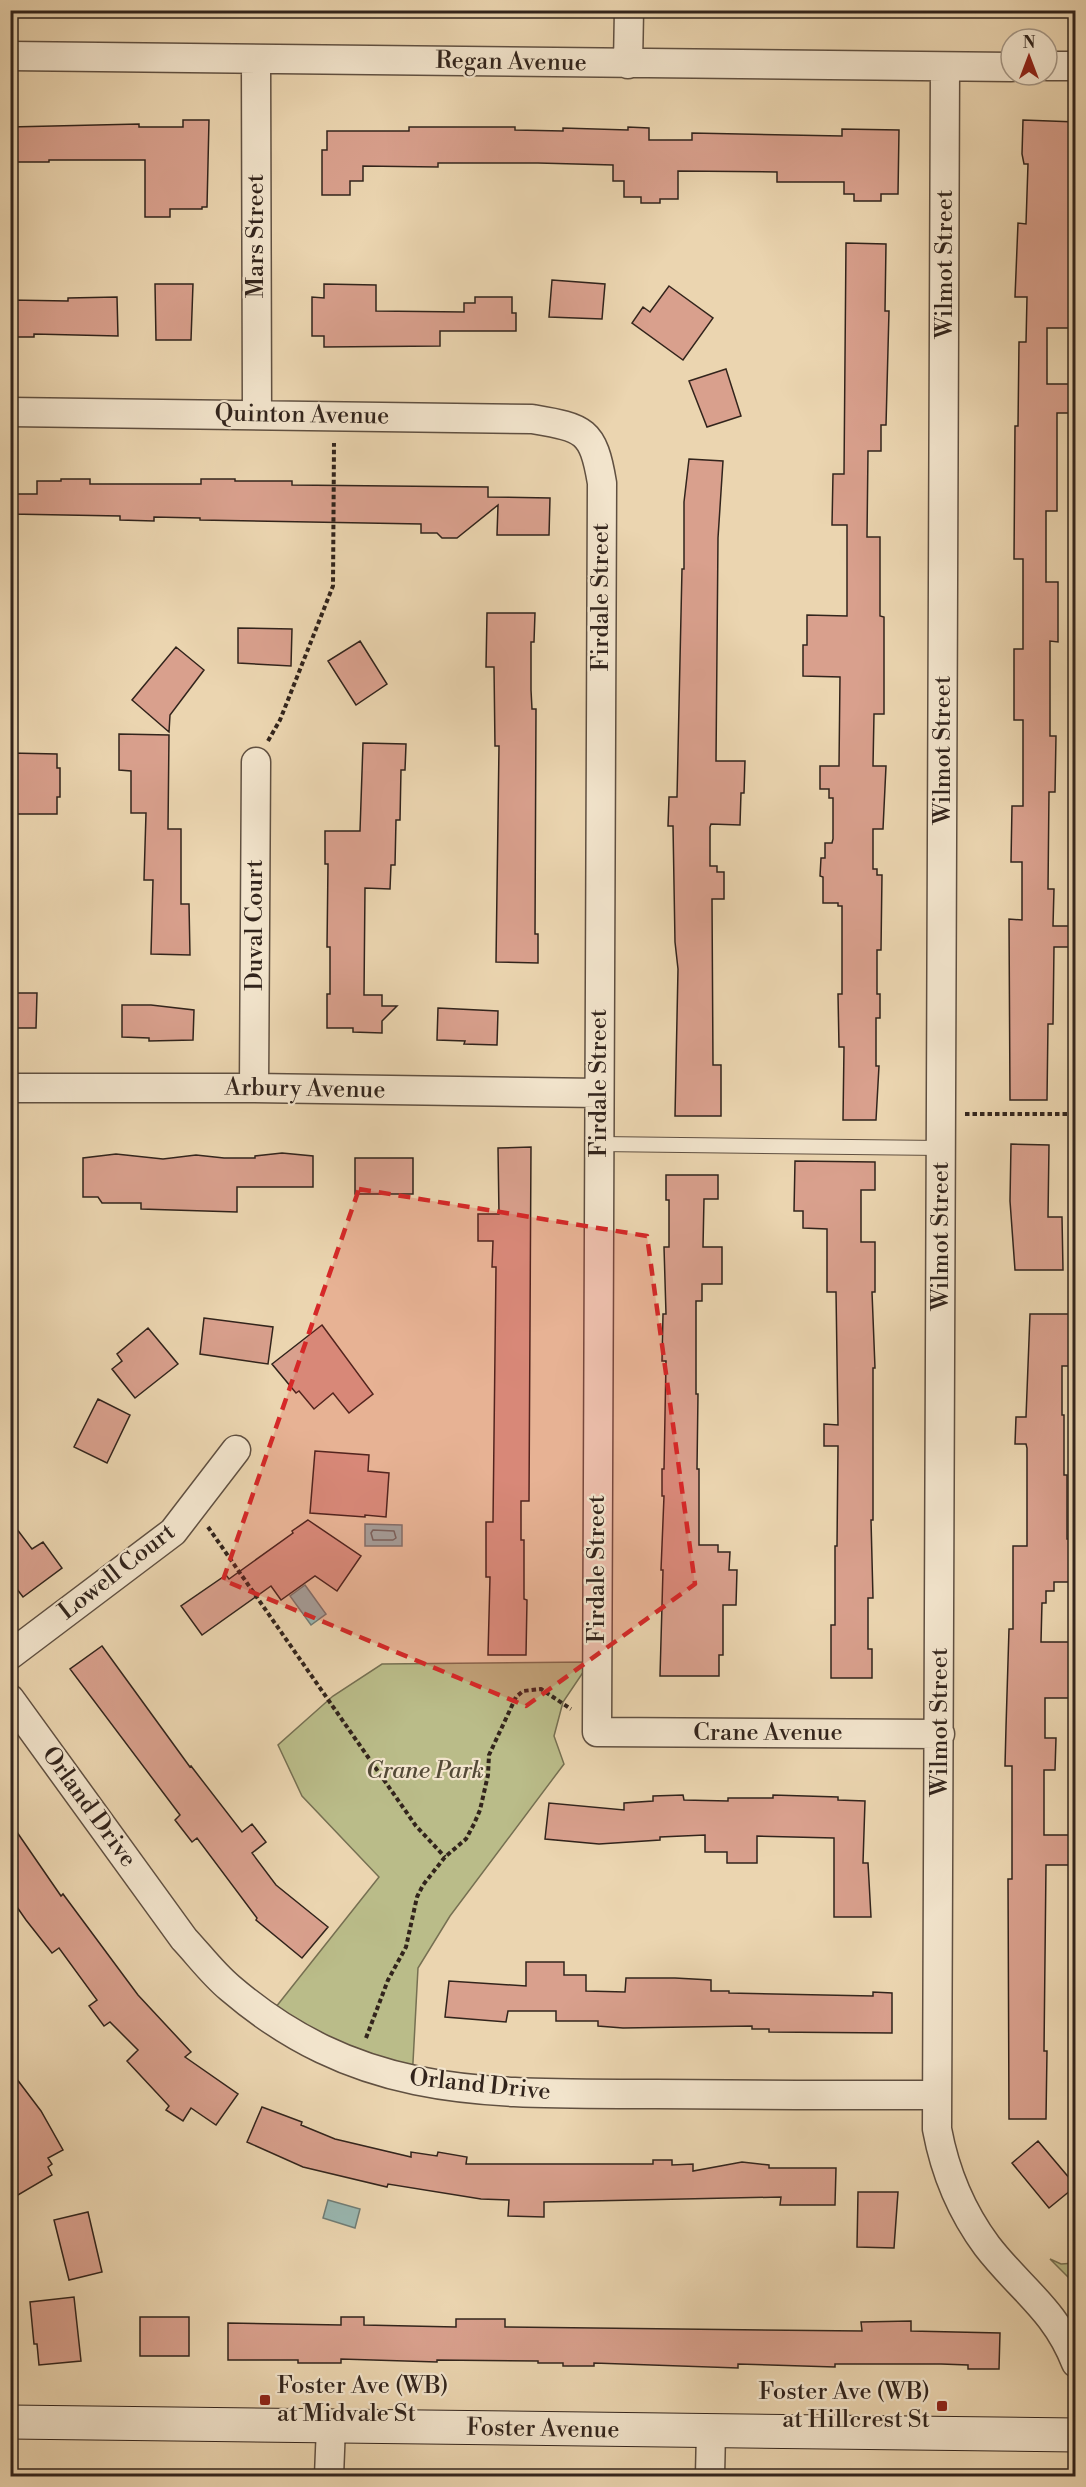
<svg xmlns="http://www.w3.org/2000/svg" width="1086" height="2487" viewBox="0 0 1086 2487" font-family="'Libre Bodoni',serif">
<rect width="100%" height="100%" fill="#ebd5b0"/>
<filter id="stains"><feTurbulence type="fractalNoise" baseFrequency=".00333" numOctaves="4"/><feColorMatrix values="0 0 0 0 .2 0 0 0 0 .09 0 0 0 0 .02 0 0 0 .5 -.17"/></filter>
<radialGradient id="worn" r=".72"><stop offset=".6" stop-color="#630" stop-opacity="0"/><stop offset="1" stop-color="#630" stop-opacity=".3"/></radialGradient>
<path fill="#babc89" stroke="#767052" stroke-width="1.5" d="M590 1662 563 1702 554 1736 564 1764 450 1916 418 1968 412 2081 268 2017 379 1877 302 1796 278 1745 333 1696 382 1664Z
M1050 2259 1061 2264 1075 2263V2284Z"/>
<path fill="#99b8b2" stroke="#707d76" stroke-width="1.5" d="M365 1524 402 1525V1546H365Z
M305 1585 326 1614 311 1625 290 1596Z
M328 2200 360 2209 355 2228 323 2218Z"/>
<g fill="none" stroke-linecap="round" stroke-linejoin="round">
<path stroke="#666e67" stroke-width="1.5" d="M373 1530 394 1531 396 1538 393 1540H373L371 1533Z"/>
</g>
<path fill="#d9a08d" stroke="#32241c" stroke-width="1.5" d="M183 120H209L207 207H202V209H170V217H145V160H49V162H10V127L139 124V127H183Z
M1023 120 1076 122V317H1069V328H1047V384H1076V413H1057V511H1046V582H1058V642L1050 641V736H1056L1055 792H1049L1048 889H1054L1053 926H1074V947H1054L1053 1024H1048L1047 1100H1010L1009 919 1022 920V862H1011L1012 806H1023V720H1014V649H1023V559H1014L1015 426H1018L1019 342H1026L1027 297H1015L1018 223 1026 224 1028 164H1024L1022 154Z
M409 127H515V130L563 131V128L628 130V127L649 128V140H692V133L842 136V129L899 130 898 194H881V201H854V194H844V182H777V172L678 171V199H660V203H641V197H624V181H613V165L538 163H438V167L363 166V181H350V195H322V150H327V131H409Z
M846 243 886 244 885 311H889L886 425H881V451H868L867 537H880V616L884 617V714H874L873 766H886L883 829H873V869H877V875H882L881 950H877V994H880V1018H876V1066H879L876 1120H843L844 1047H839L838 994H842V906H838V903H823V877L820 876 821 858H825V843H832L833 839V798H829V789H820V766H839L840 677 803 676V645H807V615L847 616V525H832L833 474H844Z
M552 280 605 284 602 319 549 317Z
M155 284H193L191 340H156Z
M324 284 376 285V311L464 312V303H475V297H512V313H516V331H440V346L324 347V336H312V297L324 298Z
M669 286 713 318 683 360 632 323 643 307 650 312Z
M117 297 118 336 34 334V337H10V300L68 301V298Z
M726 369 741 416 707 427 689 381Z
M689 459 723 461 718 538 716 761H745L744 793H741L740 825 711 824 710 827V866H717V872H724V899H712L713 1065H721V1116H675L678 969 675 942 673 826H668L669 797H677L682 569H684V502Z
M61 479H90V484H201V479H235V481H292V485L488 487V497L550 498 549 535H497L498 505 457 538H442L437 533H421V524L200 520V518L154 517V521L120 520V516L10 514V494H37V481H61Z
M487 613H535L534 642H531V690L532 709H536L535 934H538V963L496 962 499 746H495L494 667H486Z
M238 628 292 629 291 666 238 663Z
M360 641 387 684 356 705 328 661Z
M176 647 204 670 170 715 169 732 132 700Z
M119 734 169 735 168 829H181V904H189L190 955 151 954 153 880H144L146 813H131V771L119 770Z
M363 743 406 744 405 770H401L400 820H396L395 865H391L390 889 365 888 364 995H382V1006H397L382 1021V1033L353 1032V1028H327V994H330V947H327L328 864H325V831H360Z
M10 753 57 754V768H60V797H57V814H10Z
M10 993H37L36 1028H10Z
M122 1005H151L194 1010 193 1040 149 1041V1038L122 1037Z
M438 1008 498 1011 497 1045 464 1044 465 1041 437 1040Z
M1011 1144 1049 1145 1048 1217H1062L1063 1270H1015L1010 1201Z
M531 1147 529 1501H521V1540H524V1599L527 1600 526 1655H488L490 1577H486V1522H493L496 1267H492L493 1241H478V1214H499L498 1148Z
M282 1153 313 1156V1187H237V1212L141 1209V1203H102L98 1197H83V1158L116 1154 163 1159 196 1155 224 1158H255V1156Z
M355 1158H413V1194H355Z
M795 1161 875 1162V1190H861V1242H875V1292H872L875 1368H873V1520H871L873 1598H868V1649H872V1678H831V1625H835V1546H837L838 1446H824V1424L838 1425 836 1292H827V1229L803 1228V1211H794Z
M666 1175H718V1199H704L703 1247H722V1284H702V1301H696V1394H698L697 1469H699V1545H718V1552H730L729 1570H737L736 1605H723V1655H719V1676H660L663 1570H661L664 1496H662V1469H664L666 1361H662L663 1314H666L664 1247H669V1200H666Z
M1030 1314H1069V1366H1062V1415H1064V1475H1067V1539H1076V1582H1054V1591H1046V1603H1042L1041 1642H1076L1075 1698H1045V1738H1056L1055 1770H1044V1835H1076V1865H1046L1044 2051H1047L1046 2119H1009L1008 1879H1012V1766H1005L1006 1727 1009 1629H1013V1546H1027V1448L1026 1444H1015L1016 1417H1026Z
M204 1318 273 1327 268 1364 200 1354Z
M322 1325 373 1394 349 1413 333 1393 314 1409 299 1391 296 1393 272 1364Z
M148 1328 178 1364 135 1398 112 1369 122 1361 117 1354Z
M98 1399 130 1415 107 1463 74 1447Z
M315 1451 369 1455 368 1471 389 1473 386 1517 365 1515V1517L310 1513Z
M10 1520 32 1549 43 1542 62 1568 23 1597 10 1580Z
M308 1520 361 1556 337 1591 315 1576 281 1600 271 1586 202 1635 181 1606 226 1575 229 1579 293 1533 292 1531Z
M102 1646 190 1767 191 1766 242 1832 252 1824 266 1842 252 1853 276 1885 328 1927 302 1958 256 1920 257 1918 197 1838 192 1842 175 1820 180 1815 70 1669Z
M683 1795 684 1800 728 1801V1798H773V1795L838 1797V1800L865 1801 863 1863H868L871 1917H834V1838L757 1836V1863H727V1852H705V1835L660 1837V1840L599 1844 545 1839 549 1803 624 1810V1803L653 1801V1796Z
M10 1822 61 1896 63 1894 138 1995 191 2052 185 2057 238 2094 216 2125 191 2108 183 2121 166 2110 169 2106 127 2061 138 2050 110 2022 104 2026 89 2006 97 2000 59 1948 52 1953 26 1920 10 1897Z
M526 1962H564V1975H586V1991L625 1992 626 1978H675L711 1980V1991H729V1993L873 1996V1992L892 1993V2033L769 2032V2029H752V2026L623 2028 598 2026V2021H556V2011H508L506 2022 445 2017 449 1981 526 1986Z
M10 2070 41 2111 63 2150 48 2158 52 2164 48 2167 52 2175 18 2195 10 2181Z
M262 2107 302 2122 301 2125 335 2139 411 2157V2152L437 2156 438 2152 467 2157 466 2164H653V2160H672V2165L693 2164V2171L742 2162 769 2165V2168H836L835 2205H780L781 2197 544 2202V2217L508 2216 509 2200 481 2199 388 2184 387 2187 303 2167 247 2142Z
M1038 2141 1076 2186 1049 2208 1012 2163Z
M858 2192H898L894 2248 857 2247Z
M88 2212 102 2272 69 2280 54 2220Z
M74 2297 81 2361 39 2365 37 2344H34L30 2302Z
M140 2317H189V2356H140Z
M341 2317H364V2325L456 2327V2319H505V2327L862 2331 861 2322 911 2321V2331L1000 2333 999 2369H968V2365L941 2364H835V2367L738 2364V2368L594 2363V2366H563V2363H538V2361L437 2360V2362L341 2359V2363H298V2360H228V2323L341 2325Z"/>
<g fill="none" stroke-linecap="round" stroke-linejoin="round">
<g stroke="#605041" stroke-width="16">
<path id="lane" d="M599 1144 941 1148"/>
</g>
<g stroke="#605041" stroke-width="31">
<path id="street" d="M10 56 1011 67
M256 59 257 414
M628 64 629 10
M1047 66H1076
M945 67 937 2129C945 2172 961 2211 987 2246 1020 2289 1055 2309 1076 2363
M10 412 532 419C584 428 593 429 602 483L597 1732 940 1734
M10 1088H254L599 1093
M254 1088 256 762
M10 1655 173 1532 236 1450
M10 1699 184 1939C199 1955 213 1974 230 1988 363 2102 493 2093 656 2094 750 2095 843 2095 937 2095
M329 2476 331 2426
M710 2476 711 2431"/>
</g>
<g stroke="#32241c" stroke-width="35">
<path id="secondary" d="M10 2422 1076 2435"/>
</g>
<path stroke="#32241c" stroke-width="4" stroke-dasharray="4.5 3" stroke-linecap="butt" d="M268 741 280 720 333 586 334 443
M965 1114H1076
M208 1527 416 1826 445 1857
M366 2038 388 1980 406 1947 417 1897 423 1885 445 1857 466 1839 474 1824 480 1810 488 1775 489 1755 516 1697 523 1691 541 1689 571 1709"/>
<use href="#lane" stroke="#f2e4cc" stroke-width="14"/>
<use href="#street" stroke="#f2e4cc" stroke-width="28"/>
<use href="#secondary" stroke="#f2e4cc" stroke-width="33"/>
</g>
<path fill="#d62828" fill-opacity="0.2" stroke="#d62828" stroke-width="4.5" stroke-dasharray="12 8" stroke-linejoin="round" d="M359 1189 647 1236 695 1584 526 1706 223 1580Z"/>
<g fill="#8f2418" stroke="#f2e4cc" stroke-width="2">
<rect x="259" y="2394" width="12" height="12" rx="3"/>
<rect x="936" y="2400" width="12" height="12" rx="3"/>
</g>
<g text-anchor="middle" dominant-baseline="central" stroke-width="4.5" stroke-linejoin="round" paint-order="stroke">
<g font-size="24" fill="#32241c" stroke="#f2e4cc">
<text transform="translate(511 62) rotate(1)">Regan Avenue</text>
<text transform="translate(256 236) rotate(-90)">Mars Street</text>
<text transform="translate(945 264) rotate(-90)">Wilmot Street</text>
<text transform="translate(302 415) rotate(1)">Quinton Avenue</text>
<text transform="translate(601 597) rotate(-90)">Firdale Street</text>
<text transform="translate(943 750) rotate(-90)">Wilmot Street</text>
<text transform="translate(255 925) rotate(-90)">Duval Court</text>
<text transform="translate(599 1083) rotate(-90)">Firdale Street</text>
<text transform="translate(305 1089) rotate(1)">Arbury Avenue</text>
<text transform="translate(941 1236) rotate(-90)">Wilmot Street</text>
<text transform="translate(597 1569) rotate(-90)">Firdale Street</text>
<text transform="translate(117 1572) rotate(-38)">Lowell Court</text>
<text transform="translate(940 1722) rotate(-90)">Wilmot Street</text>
<text x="768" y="1733">Crane Avenue</text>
<text transform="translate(89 1807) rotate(54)">Orland Drive</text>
<text transform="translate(480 2085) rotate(6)">Orland Drive</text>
<text transform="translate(543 2429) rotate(1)">Foster Avenue</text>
</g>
<g font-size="24" font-style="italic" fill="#544a37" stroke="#f2e4cc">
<text x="425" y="1771">Crane Park</text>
</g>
<g font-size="24" fill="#32241c" stroke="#f2e4cc" text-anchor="start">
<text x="277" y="2386">Foster Ave (WB)<tspan x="277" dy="28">at Midvale St</tspan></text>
<text x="930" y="2392" text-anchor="end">Foster Ave (WB)<tspan x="930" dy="28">at Hillcrest St</tspan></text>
</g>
</g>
<rect width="1086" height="2487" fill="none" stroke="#ebd5b0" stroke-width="36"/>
<rect x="12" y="12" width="1062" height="2463" fill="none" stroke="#32241c" stroke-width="3"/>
<rect x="18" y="18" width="1050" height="2451" fill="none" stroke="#32241c" stroke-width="1.5"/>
<g transform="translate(1029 57)"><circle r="28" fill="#f2e4cc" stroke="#a59786" stroke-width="1.5"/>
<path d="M0-4.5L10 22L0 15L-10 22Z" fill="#8f2418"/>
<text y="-9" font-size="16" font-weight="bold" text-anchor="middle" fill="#32241c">N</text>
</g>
<rect width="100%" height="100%" filter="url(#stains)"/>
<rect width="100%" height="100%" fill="url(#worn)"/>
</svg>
